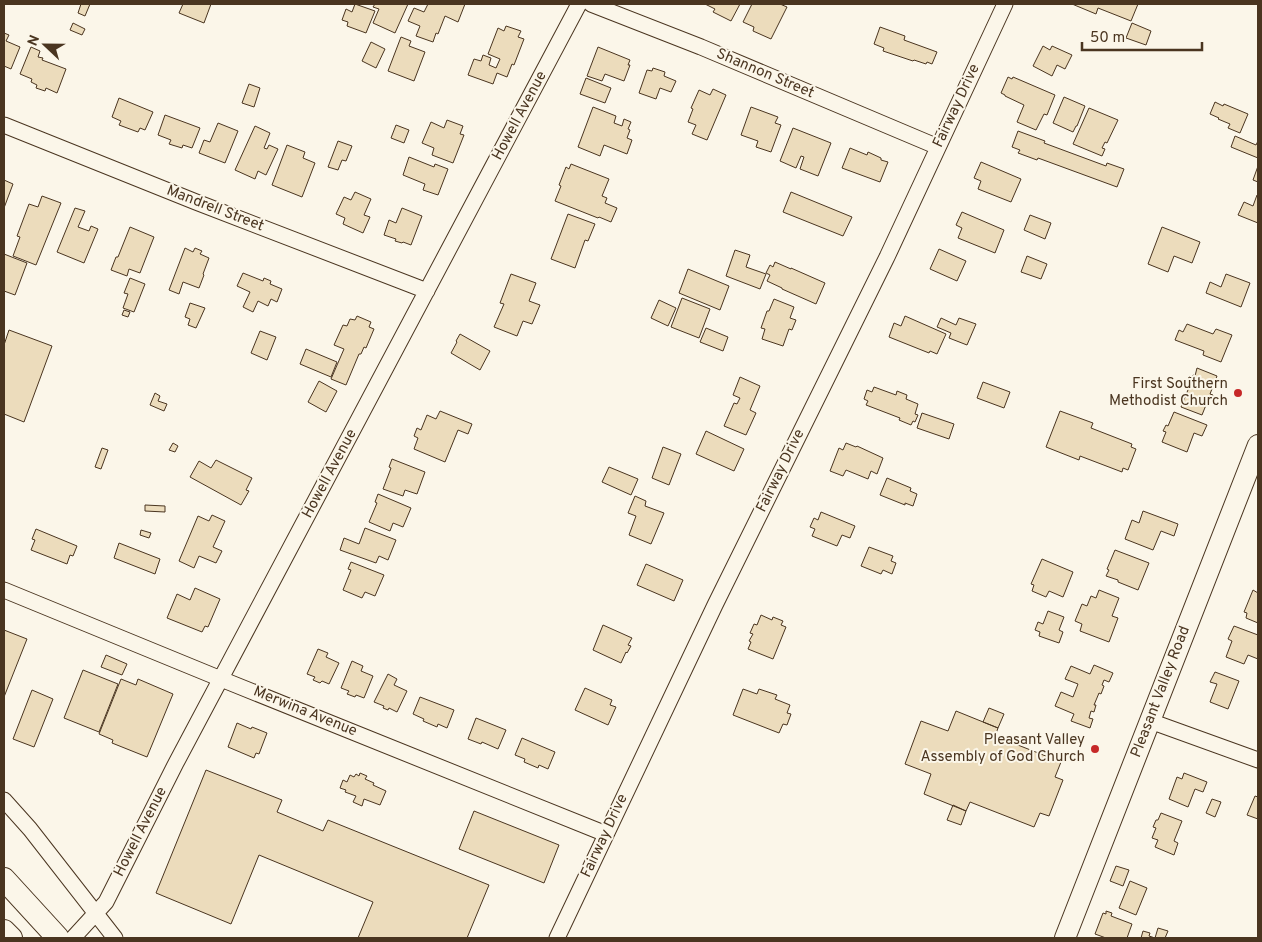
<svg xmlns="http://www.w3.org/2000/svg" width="1262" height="942" viewBox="0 0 1262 942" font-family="Overpass,sans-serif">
<rect width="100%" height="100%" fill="#fbf6e9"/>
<path fill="#ecdcbc" stroke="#4a3520" d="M81 4H90L85 16 78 13Z
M183 4H211L204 23 179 13Z
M355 4 375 11 366 33 347 26 348 22 342 20 346 9 352 12Z
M375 4H408L395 33 373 23 379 9 373 7Z
M428 4H465L458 22 445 16 438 34 436 33 433 42 416 36 420 26 408 21 414 8 424 12Z
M705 4H740L731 21 713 12 715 9Z
M752 4H780L787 7 771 39 753 31 754 27 743 22Z
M1072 4H1138L1131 21 1098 8 1096 14Z
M73 23 85 29 82 35 70 30Z
M1132 23 1151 31 1146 45 1126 38Z
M506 26 521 31 518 37 524 39 514 65 512 64 507 77 497 73 493 84 468 75 474 59 481 61 483 55 491 58 489 65 496 68 500 59 488 54 498 28 504 31Z
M880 27 905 36 904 40 937 52 932 64 927 62 926 64 914 60 913 61 883 51 884 48 874 44Z
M4 33 9 35 6 41 20 47 11 69 4 66Z
M401 37 411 41 409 46 425 52 414 81 388 71Z
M371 42 385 49 376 68 362 61Z
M1043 46 1050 50 1052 46 1072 55 1065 69 1057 65 1052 76 1033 66Z
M31 47 40 51 38 57 43 58 42 60 66 69 57 93 46 88 45 91 36 88 37 85 31 82 32 79 20 74Z
M598 47 630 60 628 65H630L624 81 605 74 602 81 587 76Z
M653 68 665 72 664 76 676 81 671 92 660 88 656 99 639 93 647 70 652 71Z
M1008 77 1012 79 1013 77 1055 95 1047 115 1044 114 1036 130 1017 122 1024 105 1005 96V95L1001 93Z
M586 78 611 88 605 103 580 94Z
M249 84 260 88 254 107 242 103Z
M713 89 726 95 707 140 692 134 696 125 688 122 693 109 691 108 699 90 710 95Z
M1064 97 1085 106 1077 126H1076L1073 132 1053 123Z
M119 98 153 112 145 130 140 128 138 132 119 125 121 121 112 117Z
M1215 102 1223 106 1224 104 1248 114 1240 133 1228 128 1230 124 1218 119 1219 118 1210 114Z
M593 107 616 116 614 123 622 126 624 119 631 122 628 129 630 130 627 138 632 140 627 154 604 145 600 156 578 147Z
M751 107 778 117 775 123 781 125 771 152 756 147 758 141 741 135Z
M1089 108 1118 120 1107 143 1105 142 1102 148 1105 149 1102 156 1073 144Z
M165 115 200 128 192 148 183 145 182 148 169 144 171 140 158 135Z
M447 120 463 126 460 134 464 135 453 163 432 155 434 148 422 143 431 122 444 128Z
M218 123 238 131 225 163 199 153 204 140 210 142Z
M396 125 409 130 404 143 391 138Z
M255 126 270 133 264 148 267 149 269 145 278 149 266 175 258 171 255 179 235 170Z
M793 128 831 143 818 176 800 169 804 157 801 156 796 168 780 161Z
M1018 131 1045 141 1044 143 1106 166 1107 163 1124 169 1117 187 1038 158 1037 160 1018 153 1020 150 1012 147Z
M1235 136 1256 145 1258 141V158L1231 147Z
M338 141 352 146 346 161 342 160 338 170 328 167Z
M287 145 305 152 303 158 315 163 302 197 272 185Z
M850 148 867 155 868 152 881 158V160L888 162 880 182 842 168Z
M409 157 434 167 435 164 448 169 438 195 423 190 425 184 403 175Z
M981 162 1021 179 1011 202 978 189 981 181 974 178Z
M571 164 609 179 602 196 607 198 605 203 617 208 611 222 599 217 598 218 555 201 561 186 559 185 566 167 569 169Z
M1258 166V182L1253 180Z
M4 180 13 184 4 208Z
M355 192 371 199 364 215 370 217 363 233 343 224 345 218 336 214 344 197 351 200Z
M791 192 852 217 843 236 783 212Z
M1257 195H1258V223L1238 215 1244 202 1253 206Z
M42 196 61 203 36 265 13 256 20 237 17 236 29 204 38 207Z
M75 208 85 211 78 227 89 231 91 226 98 229 84 263 57 252Z
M402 208 422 216 411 245 403 242 402 243 395 241 396 239 384 235 389 220 396 223Z
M962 212 1004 230 995 253 958 238 962 228 956 225Z
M568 214 595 224 588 241 585 240 575 268 551 259Z
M1030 215 1051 223 1045 239 1024 230Z
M130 227 154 237 140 273 129 269 127 276 111 270 116 257H118Z
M1162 227 1200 242 1192 263 1174 256 1168 272 1148 264Z
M185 248 193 252 195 248 202 251 200 254 209 258 203 274 204 275 199 288 183 282 179 294 169 290Z
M939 249 966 261 957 281 930 269Z
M735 250 750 255 746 267 766 274 760 289 726 276Z
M4 254 27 263 15 295 4 291Z
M1027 256 1047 264 1041 279 1021 272Z
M775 262 791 269V268L825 283 816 304 782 289V288L767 281 770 275 766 273 770 265 773 267Z
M688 269 729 286 720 310 679 293Z
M243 273 263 281 264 278 271 281 270 284 282 289 277 302 271 299 268 306 258 301 253 312 243 307 250 292 237 286Z
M511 274 536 283 529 301 540 305 532 324 523 321 517 336 494 327 504 304 500 303Z
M1226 274 1250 283 1241 307 1206 293 1210 282 1221 287Z
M130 278 145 284 134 312 123 308 128 294 124 293Z
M682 298 710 309 699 338 671 327Z
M774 299 794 307 790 318 796 320 792 330 789 329 783 346 762 339 765 329 761 328 767 311H769Z
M659 300 676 308 668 326 651 318Z
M190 303 205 308 196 328 188 325 190 319 185 317Z
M124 310 130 312 128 317 122 315Z
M357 316 371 322 369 327 374 329 366 348 364 347 361 354H359L346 385 331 379 344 349 334 345 343 325 347 326 350 319 355 320Z
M905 316 946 334 937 354 930 351 929 353 889 337 894 323 901 326Z
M941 318 956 325 959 318 976 324 967 345 949 338 951 333 937 327Z
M1187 324 1213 334 1216 329 1232 335 1221 362 1203 355 1204 351 1175 340 1179 330 1183 332Z
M706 328 728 337 723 351 700 342Z
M9 330 52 346 24 422 4 414V345Z
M260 331 276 337 267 360 251 353Z
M460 334 490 351 480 370 451 353 457 342 456 341Z
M306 349 337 362 331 377 300 364Z
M1197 368 1217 376 1210 394 1213 395 1211 401 1208 400 1202 415 1181 407 1190 385 1187 384 1189 377 1192 378 1193 375 1195 376Z
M740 377 760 386 750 410 756 413 746 435 724 426 734 403 737 404 740 398 733 395Z
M319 381 337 391 326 412 308 402Z
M983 382 1010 392 1004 408 977 398Z
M874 387 896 395 897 391 907 395 906 399 918 404 915 414 918 415 915 422 913 421 911 425 899 420 900 418 866 405 868 401 864 399 867 390 872 392Z
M155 393 160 396 158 401 167 404 164 411 150 405Z
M440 411 472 424 468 434 458 430 445 462 414 449 418 438 414 436 417 428 421 430 427 415 436 419Z
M1060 411 1093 423 1091 428 1132 444 1131 447 1136 449 1128 470 1123 468 1122 472 1080 456 1079 460 1046 447Z
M1174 412 1207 425 1202 436 1194 433 1187 452 1162 442 1166 432 1163 431 1166 425 1168 426Z
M922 413 954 424 949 439 917 428Z
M706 431 744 449 734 471 696 454Z
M173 443 178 446 175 452 169 450Z
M846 443 856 447 857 446 883 458 877 474 871 471 868 479 846 470 843 476 830 471 839 448 843 450Z
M663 447 681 454 669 485 652 478Z
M102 448 108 450 101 469 95 467Z
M392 459 425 472 417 494 405 490 403 496 383 489 391 468 389 467Z
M216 460 252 478 246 490 249 491 241 505 190 477 199 461 211 468Z
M609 467 638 479 631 495 602 482Z
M887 478 911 488 910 491 917 494 913 506 905 503V505L880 495Z
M378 494 411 508 403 527 393 523 390 531 369 522 377 503 375 502Z
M635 496 646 501 645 506 664 513 651 544 629 535 636 516 628 513Z
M145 505 165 506V512L145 511Z
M1143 511 1178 524 1174 536 1161 531 1153 550 1125 539 1132 520 1139 523Z
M821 512 855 526 850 538 842 535 837 546 812 536 815 529 810 527 814 518 818 520Z
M212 515 225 521 213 547 222 551 216 563 199 556 194 568 179 561 198 516 209 521Z
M365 528 396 540 388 560 379 556 376 563 340 550 344 538 359 544Z
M36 529 77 546 73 556 70 555 67 564 31 550 35 540 32 539Z
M141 530 151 533 149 538 140 535Z
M119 543 160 559 155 574 114 558Z
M869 547 893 556 891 561 896 563 892 574 883 570 881 574 861 566Z
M1115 550 1149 563 1138 590 1118 582V580L1106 576 1109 570 1107 569Z
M1042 559 1073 572 1063 597 1049 591 1046 597 1032 591 1034 585 1031 584Z
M351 562 384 575 375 596 365 592 362 598 343 590 351 570 348 569Z
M646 564 683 580 674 601 637 585Z
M195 588 220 599 208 627 205 626 202 632 167 618 177 594 190 600Z
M1099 590 1119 598 1112 616 1118 618 1109 642 1080 631 1082 624 1075 621 1082 604 1087 606 1091 596 1096 598Z
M1253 590 1258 593V623L1246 618 1247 613 1244 612Z
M1048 611 1064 617 1059 630 1063 632 1059 643 1039 636 1040 632 1035 630 1038 622 1043 624Z
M761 615 772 620 773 617 783 621 781 625 786 627 773 659 748 649 751 642 749 641 753 634 750 633 754 624 757 625Z
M603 625 632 638 628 645 631 646 627 653 626 652 621 663 593 650Z
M1234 626 1258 635V659L1248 655 1244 664 1226 657 1232 641 1228 639Z
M4 630 27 639 4 697Z
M318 649 328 653 326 657 339 663 329 684 322 681 320 683 313 680 315 677 307 674Z
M106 655 127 664 122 675 101 667Z
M352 661 363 666 361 671 373 676 364 698 356 695 355 697 347 694 349 691 341 688Z
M1094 665 1113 673 1109 682 1104 680 1102 685 1104 686 1101 694 1099 693 1094 705H1096L1094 712 1091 711 1089 718 1093 719 1090 728 1071 721 1074 714 1055 706 1061 692 1073 697 1078 684 1065 679 1071 666 1090 674Z
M83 670 118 684 99 732 64 718Z
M1215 672 1239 681 1228 709 1210 702 1217 684 1210 682Z
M388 674 397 679 394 685 407 691 397 712 389 708 388 710 383 708 384 706 374 702Z
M121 679 136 685 138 679 173 694 147 757 112 743 113 740 99 734Z
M585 688 612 700 610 705 616 707 608 725 575 710Z
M743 689 757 694 759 689 777 695 775 699 790 705 787 713 791 714 787 725 783 724 779 733 733 715Z
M32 690 53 699 34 747 13 739Z
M420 697 454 710 447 728 438 724 437 727 423 721 424 719 413 714Z
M989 708 1004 714 998 728 983 722Z
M956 711 998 728 995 736 1061 762 1055 777 1063 780 1049 816 1040 813 1034 827 970 802 966 811 924 794 931 774 905 764 921 721 948 731Z
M476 718 506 730 498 749 482 742 481 744 468 739Z
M237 723 251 729 252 727 267 733 259 754 256 753 254 758 228 747Z
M522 738 555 752 548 769 539 765 538 768 524 762 525 759 515 755Z
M206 770 282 800 277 812 323 831 328 820 489 885 467 938H358L373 902 259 855 231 924 156 893Z
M360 773 367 776 365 779 374 783 373 785 386 791 380 805 364 799 362 806 353 802 356 796 345 792 346 790 340 788 343 780 347 782 350 775 354 777 356 774 359 776Z
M1184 773 1207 782 1203 792 1195 789 1188 807 1169 799 1177 777 1182 779Z
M1255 796 1258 797V819L1247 815Z
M1212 799 1221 802 1215 817 1206 813Z
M953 805 966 811 961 825 947 820Z
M474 811 559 845 544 883 459 849Z
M1161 813 1182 821 1174 841 1178 843 1174 855 1155 847 1158 840 1152 838 1156 828 1153 827 1156 820H1158Z
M1116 866 1129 870 1123 886 1110 881Z
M1130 881 1147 888 1136 915 1119 908Z
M1106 911 1112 913 1111 916 1132 924 1127 938H1106L1095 934 1103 913 1106 914Z
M1158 928 1168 931 1165 938H1141L1143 931 1150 933 1149 936 1155 938Z"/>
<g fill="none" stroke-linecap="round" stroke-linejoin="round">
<g stroke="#4a3520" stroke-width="17">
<path id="street" d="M591 4 701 47 938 147
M4 125 196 202 427 291
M4 590 221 679 606 834
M1150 721 1258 760
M4 800 30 829 115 938
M73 938 106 902 176 763 579 4
M557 938 715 605 887 257 1005 4"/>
</g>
<g stroke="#4a3520" stroke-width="22">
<path id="secondary" d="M1065 938 1258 445"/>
</g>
<g stroke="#4a3520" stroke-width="24">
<path id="primary" d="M4 879 58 938
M4 931 11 938"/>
</g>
<use href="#street" stroke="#fbf6e9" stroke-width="15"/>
<use href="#secondary" stroke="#fbf6e9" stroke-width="20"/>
<use href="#primary" stroke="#fbf6e9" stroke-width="22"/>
</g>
<g fill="#c62828" stroke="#fbf6e9" stroke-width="2">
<circle cx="1238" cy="393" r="5"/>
<circle cx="1095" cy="749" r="5"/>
</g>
<g text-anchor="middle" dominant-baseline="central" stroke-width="4" stroke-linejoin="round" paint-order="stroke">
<g font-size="15" fill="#4a3520" stroke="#fbf6e9">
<text transform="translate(765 74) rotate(23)">Shannon Street</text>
<text transform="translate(957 106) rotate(-65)">Fairway Drive</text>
<text transform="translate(520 116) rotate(-62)">Howell Avenue</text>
<text transform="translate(215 209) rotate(21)">Mandrell Street</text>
<text transform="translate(781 471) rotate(-64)">Fairway Drive</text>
<text transform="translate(330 474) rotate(-62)">Howell Avenue</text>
<text transform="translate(1161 692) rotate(-69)">Pleasant Valley Road</text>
<text transform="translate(305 712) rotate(22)">Merwina Avenue</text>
<text transform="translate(141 832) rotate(-63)">Howell Avenue</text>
<text transform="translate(605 836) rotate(-65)">Fairway Drive</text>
</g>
<g font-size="15" fill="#4a3520" stroke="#fbf6e9" text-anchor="end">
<text x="1228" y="384">First Southern<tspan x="1228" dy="17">Methodist Church</tspan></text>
<text x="1085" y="740">Pleasant Valley<tspan x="1085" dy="17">Assembly of God Church</tspan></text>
</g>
</g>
<rect width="1262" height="942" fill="none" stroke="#4a3520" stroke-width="10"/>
<g transform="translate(45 45) rotate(292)" stroke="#fbf6e9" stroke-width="4" paint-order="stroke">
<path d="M0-4L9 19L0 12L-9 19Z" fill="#4a3520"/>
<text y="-8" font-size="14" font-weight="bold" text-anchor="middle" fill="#4a3520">N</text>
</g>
<path d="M1082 42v8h120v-8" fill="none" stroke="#4a3520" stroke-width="2.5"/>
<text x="1090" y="42" font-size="15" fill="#4a3520" stroke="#fbf6e9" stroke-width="4" paint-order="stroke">50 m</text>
</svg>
